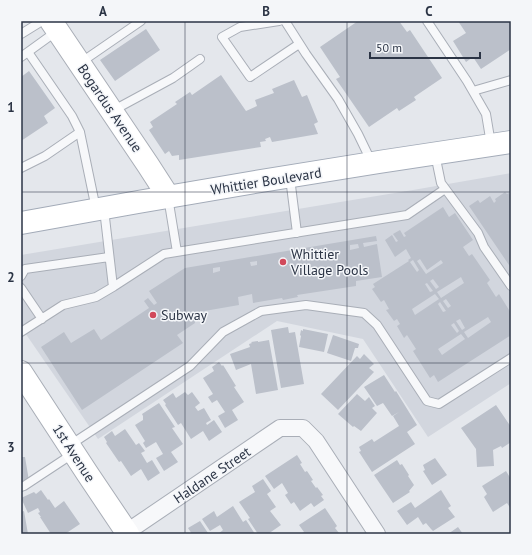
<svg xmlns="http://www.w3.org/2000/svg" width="532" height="555" viewBox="0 0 532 555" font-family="'PT Sans',sans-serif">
<rect width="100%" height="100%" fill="#e4e7ec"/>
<path fill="#d2d6de" d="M511 173V383L428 437 363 339 277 321 98 439 21 327V255L413 190Z"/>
<path fill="#bbc0ca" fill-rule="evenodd" d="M358 21H399L407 32 410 30 442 78 414 97 416 100 399 111 397 108 369 127 336 79 340 77 320 47Z
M458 21H511V49L481 69 473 57 466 62 453 41 466 33Z
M146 29 160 50 115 81 100 60Z
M29 71 55 108 44 116 48 123 21 141V77Z
M221 75 246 111 257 106 255 100 274 93 272 89 294 80 302 97 307 95 318 122 314 124 318 134 272 142 270 137 265 139 266 141 260 142 261 147 179 160V155L172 156 169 151 165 154 149 130 153 127 150 122 177 104 175 102 190 92 192 95Z
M505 192 507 194 509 193 510 195H511V268L469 206 478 200 480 203 490 196 494 203 496 201 495 199Z
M443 207 449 217 455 213 473 240 463 247 469 256 472 254 490 280 487 283 496 297 499 294 511 313V335L438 382 434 375 430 378 413 351 416 349 407 335 404 338 397 326 400 324 397 319 394 321 386 310 389 309 384 300 381 302 372 289 375 287 373 284 409 261 408 260 411 258 406 249 395 257 385 240 392 235 396 242 398 241 393 234 400 230 404 237 406 236 404 233ZM420 259 427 270 441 260 443 263 426 274 417 261ZM413 260 419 270 417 272 410 262ZM461 277 464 283 441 298 437 292ZM433 279 439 287 436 289 430 281ZM427 283 433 291 430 292 425 284ZM435 294 439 299 415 315 412 309ZM446 299 451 306 448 308 443 301ZM440 302 446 311 443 312 438 304ZM488 317 491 322 468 338 464 332ZM460 319 465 328 462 330 456 321ZM454 323 459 331 457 333 451 325ZM461 334 465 339 442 355 438 349Z
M376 236 377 241 363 243 364 247 377 244 382 277 356 281V286L297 295 298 297 283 300 282 298 253 303 252 294 238 297 239 305 193 313 195 323 177 335 183 343 82 410 41 347 64 332 71 343 94 329 101 340 149 308 144 301 148 298 154 305 157 303 149 291 185 268ZM358 244 359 248 350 250V245ZM257 261V265L251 266 250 262ZM220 267V271L213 273V268Z
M288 327 289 333 295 332 304 384 281 388 271 330Z
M303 329 328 334 324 352 299 347 301 336 300 335 301 330 303 331Z
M333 335 359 344 358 348H355L351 361 327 353Z
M269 340 278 390 256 394 251 364 236 370 230 354 250 347 249 344 252 343 251 342 258 341V342Z
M364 354 374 364 369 368 374 372 338 410 321 394 357 356 360 359Z
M219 362 222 366 223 365 236 386 234 387 244 402 232 410 238 420 225 428 218 416 225 412 217 400 212 403 208 397 213 394 203 378 214 371 212 367Z
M384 375 395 392 396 391 417 425 407 432 415 444 372 472 359 452 361 451 359 447 372 439 374 442 399 426 393 416 399 412 392 416 383 403 377 406 364 387Z
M185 392 188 395 192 392 200 403 195 407 198 411 204 408 211 420 206 423 207 425 214 420 222 432 209 441 203 431 191 439 181 423 178 425 165 405 166 404 163 400 173 393 176 398Z
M357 394 365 401 369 397 375 406 372 408 377 413 361 431 354 426 353 427 338 414Z
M159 403 175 427 172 428 183 444 171 452 178 462 164 471 156 458 163 454 156 442 146 448 143 443 145 441 135 425 143 420V416L142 414Z
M496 405 511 427V442L502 448 501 446 493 450 494 466 477 467 476 449 461 428Z
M125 429 136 445 139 443 145 451 141 453 147 463 152 460 160 473 148 481 141 469 131 476 121 461 119 462 106 443 107 442 104 437 112 431 115 436Z
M297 455 302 463 300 464 305 472 307 471 313 480 311 481 316 488 317 487 323 495 321 496 324 500 314 507 311 503 300 511 294 502 291 504 285 495 288 493 282 483 274 489 265 476Z
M21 457H25L29 481 21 482Z
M435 458 447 475 432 485 423 471 425 470 423 465Z
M397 460 400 465 402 464 409 475 408 476 414 485 409 491 410 492 393 503 374 475Z
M506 471 511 479V509L507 503 493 512 484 497 487 494 482 486Z
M263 479 271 491 267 494 276 507 270 511 281 525 268 534H258L248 519 250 518 239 502 255 492 252 486Z
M41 490 48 500 49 499 55 508 64 501 80 524 65 534H51L40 517H41L38 513 40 512 38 508 28 513 21 498 34 492 36 494Z
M441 490 451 506 448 508 455 517 433 531 431 529 426 523 423 525 418 517 407 525 397 511 411 502 415 508Z
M233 506 243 522 246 520 255 534H218L223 530 220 525 210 531 202 519 214 511 217 517Z
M325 508 337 526 335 528 339 533 337 534H303L302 533 304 532 299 525Z
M24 511 28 534H21V512Z
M200 521 208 533 192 534 188 528Z
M458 527 463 534H448Z"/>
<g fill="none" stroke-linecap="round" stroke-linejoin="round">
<g stroke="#a9aeb7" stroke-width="10">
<path id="lane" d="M279 21 240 27 222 37 250 77 299 44
M285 21 306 54 338 99 358 134 372 163
M427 21 467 81 486 114 491 144
M21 34 42 21
M21 57 57 31
M80 63 141 21
M473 91 511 80
M112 111 173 78 200 59
M80 132 96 209
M435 154 441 183 478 233 484 247 511 286
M21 168 45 156 80 132 72 116 28 52
M290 178 297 233
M168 197 177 252
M104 209 113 287
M21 276 25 269 109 257
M21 288 42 319
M21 332 63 305 96 297 113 287 164 254 407 215 445 189
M70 445 190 366 223 332 261 311 306 305 364 313 377 325 427 401 439 404 511 358
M21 487 24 486 74 453"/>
</g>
<g stroke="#a9aeb7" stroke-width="18">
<path id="street" d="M124 534 280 428H303L316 441 377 534"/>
</g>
<g stroke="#a9aeb7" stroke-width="24">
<path id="secondary" d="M51 21 148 165 168 196
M21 372 87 473 128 534"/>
</g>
<g stroke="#a3abb8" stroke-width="24">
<path id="primary" d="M21 223C184 193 347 166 511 142"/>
</g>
<use href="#lane" stroke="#f7f8fa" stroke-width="8"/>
<use href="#street" stroke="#f7f8fa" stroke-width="16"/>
<use href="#secondary" stroke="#fff" stroke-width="22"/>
<use href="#primary" stroke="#fff" stroke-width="22"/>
</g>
<path fill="none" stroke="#2b3445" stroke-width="1" stroke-opacity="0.55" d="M185 21V534M347 21V534M21 192H511M21 363H511"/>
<g fill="#d1495b" stroke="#f4f6f9" stroke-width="1.5">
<circle cx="283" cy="262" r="4"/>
<circle cx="153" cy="315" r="4"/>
</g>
<g text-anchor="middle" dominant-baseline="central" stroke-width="3" stroke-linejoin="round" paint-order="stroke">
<g font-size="14" fill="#2b3445" stroke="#f4f6f9">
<text transform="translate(110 108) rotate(56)">Bogardus Avenue</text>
<text transform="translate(266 181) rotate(-9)">Whittier Boulevard</text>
<text transform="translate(74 453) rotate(57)">1st Avenue</text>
<text transform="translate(212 475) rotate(-34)">Haldane Street</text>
</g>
<g font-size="14" fill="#2b3445" stroke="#f4f6f9" text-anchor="start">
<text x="291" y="254">Whittier<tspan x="291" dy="16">Village Pools</tspan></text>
<text x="161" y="315">Subway</text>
</g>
</g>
<rect width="532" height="555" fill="none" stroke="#f4f6f9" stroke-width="44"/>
<path d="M370 52v6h110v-6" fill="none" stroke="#2b3445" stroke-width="2"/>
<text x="376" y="52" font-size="12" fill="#2b3445" stroke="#f4f6f9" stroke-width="3" paint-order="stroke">50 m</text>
<rect x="22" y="22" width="488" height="511" fill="none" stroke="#2b3445" stroke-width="1.5"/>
<g font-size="13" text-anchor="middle" font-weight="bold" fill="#2b3445">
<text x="103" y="16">A</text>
<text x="266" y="16">B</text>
<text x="429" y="16">C</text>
<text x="11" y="112">1</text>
<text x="11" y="282">2</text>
<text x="11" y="452">3</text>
</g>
</svg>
